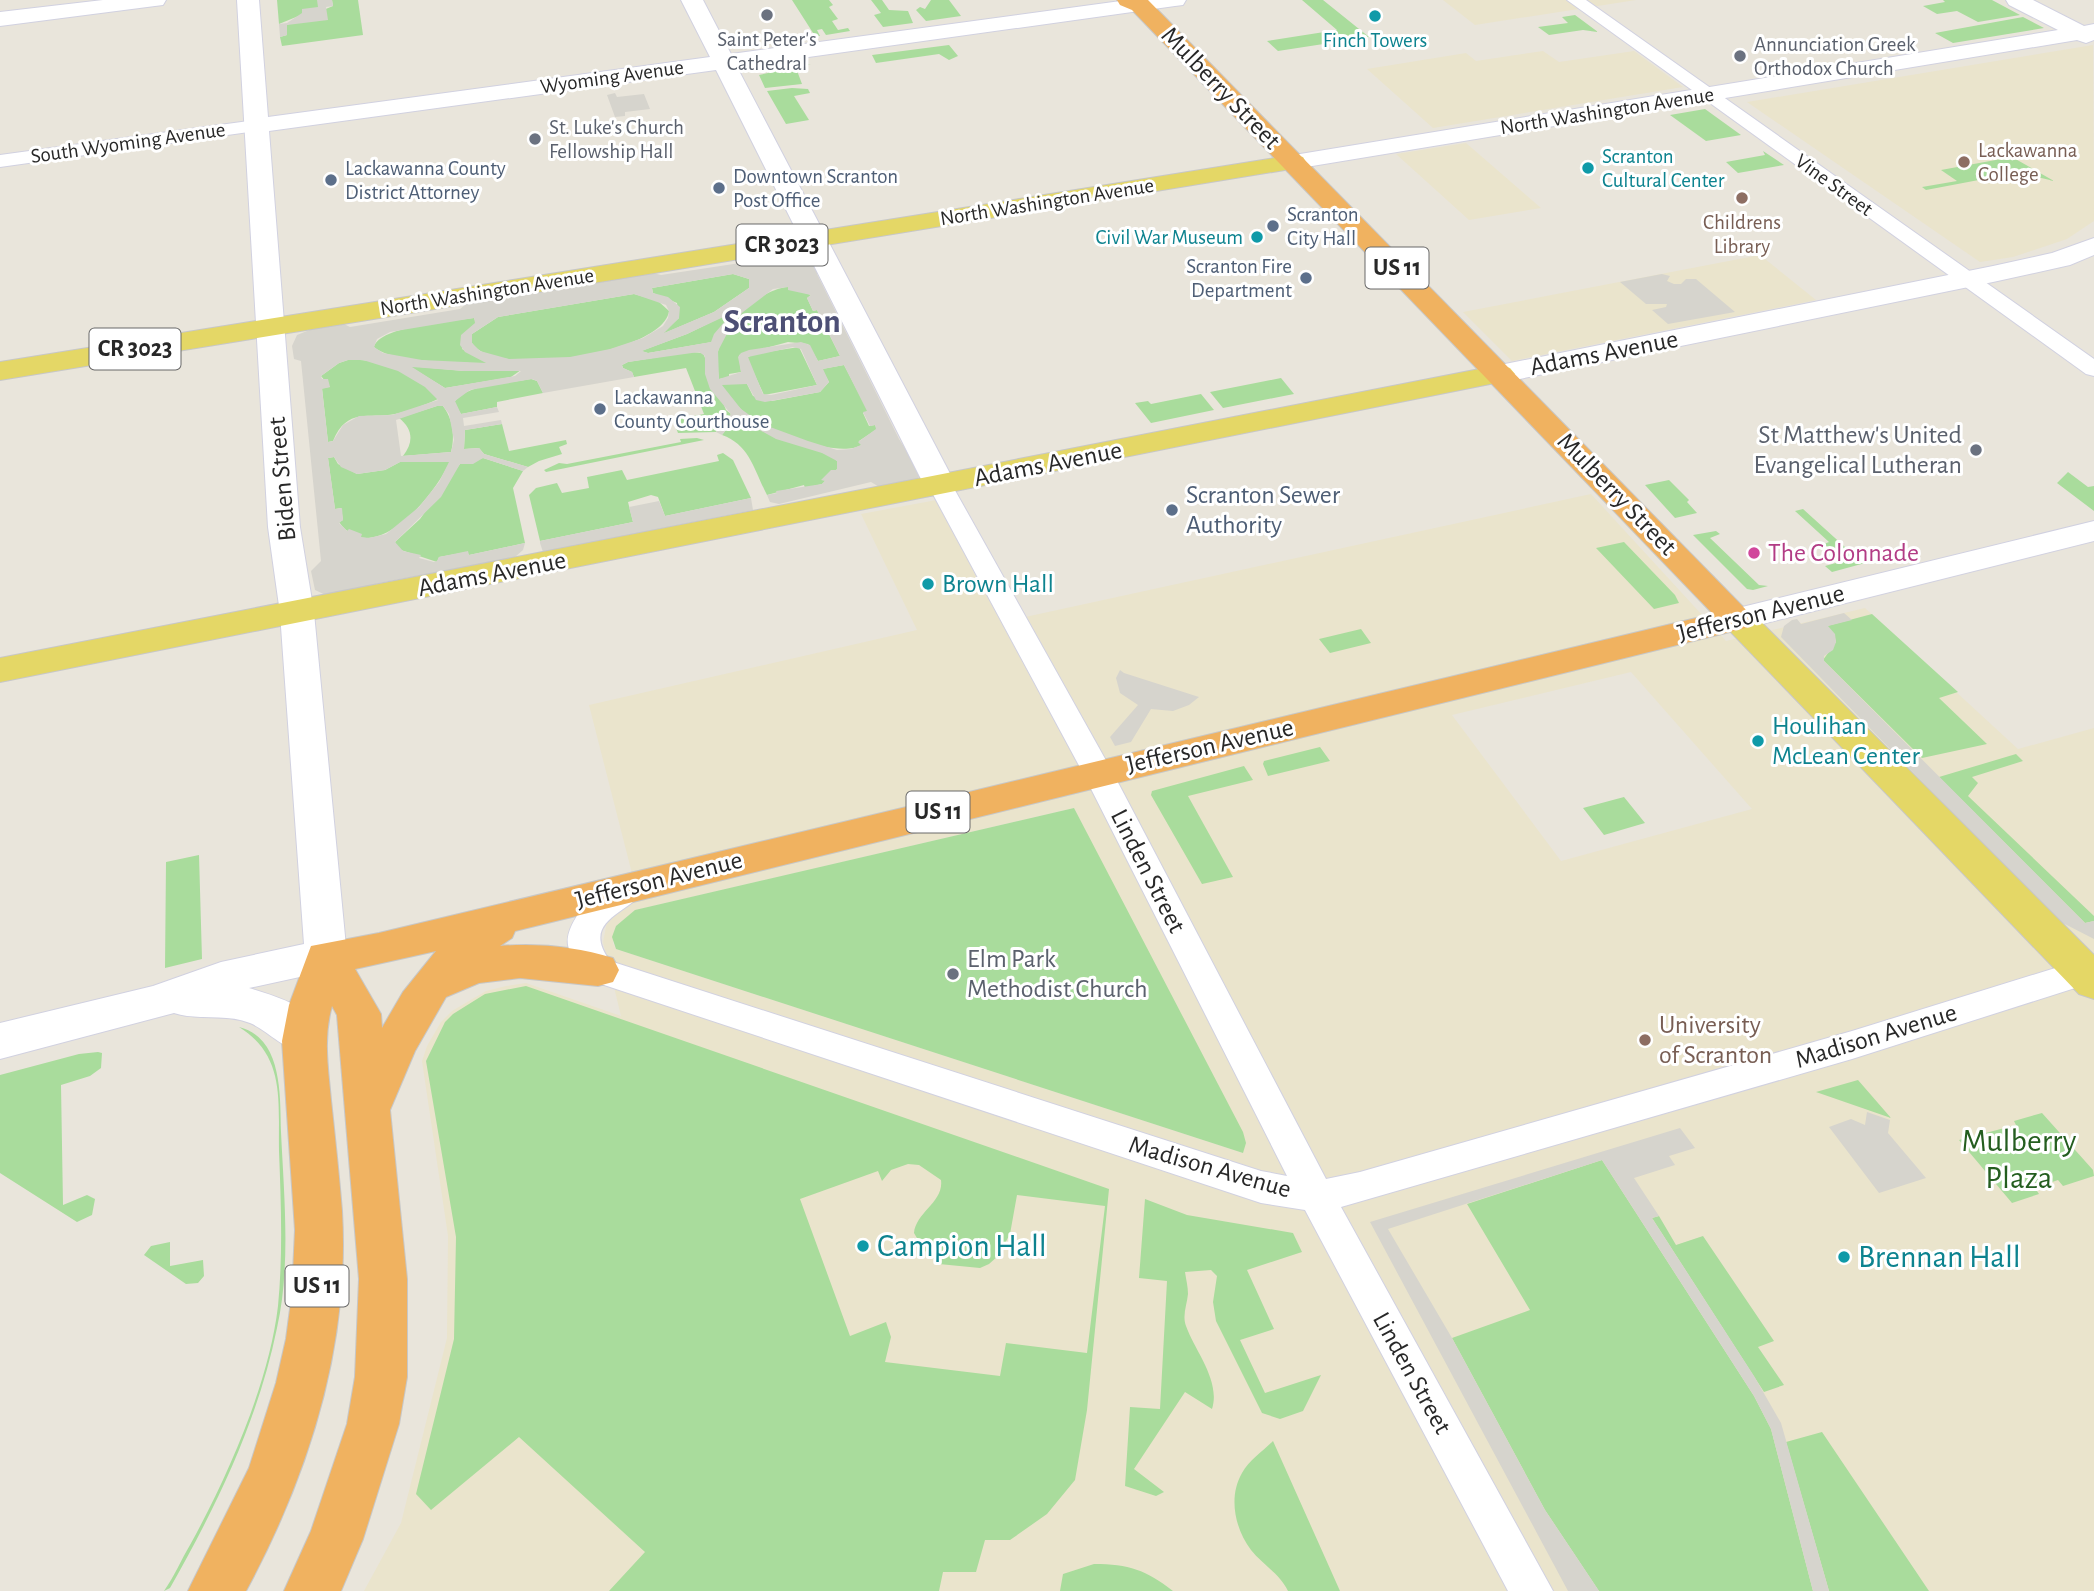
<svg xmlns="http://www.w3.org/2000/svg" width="2094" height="1591" viewBox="0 0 2094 1591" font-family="'Alegreya Sans',sans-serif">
<rect width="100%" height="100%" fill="#e9e5db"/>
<path fill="#eae4cc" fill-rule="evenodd" d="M1443 0H1636L1475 25Z
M2093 45 2094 221 2067 239 2013 257 1980 262 1747 102Z
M1543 51 1559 62 1634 51 1683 87 1433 128 1367 69 1466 53 1476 61Z
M1466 143 1473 149 1541 208 1469 220 1396 154Z
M1760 255 1816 300 1512 361 1463 312Z
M1591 494 1726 641 1865 608 2018 749 2094 728V1591H364L401 1523 447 1338 448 1236 422 1061 427 1046 441 1022 452 1011 486 991 506 986 526 983 621 1016 603 942 607 922 638 897 589 705 917 630 861 514 942 499 1007 621ZM1631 672 1752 809 1561 861 1452 715ZM1074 808 1243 1153 616 949 613 943 616 926 636 910Z"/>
<path fill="#a9dc9c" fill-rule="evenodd" d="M277 0H318V8L279 24Z
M332 0H358L363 35 282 46 280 37 287 35V25L333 6Z
M792 0H829L833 5 829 7 838 19 832 21 838 30 848 28 850 31 826 35 822 29 817 30 820 36H815Z
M871 0H882L889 10 908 11 913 23 883 27 874 15 881 13Z
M931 0H949L961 16 926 21 916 10 920 7 925 9Z
M1302 0H1323L1369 37 1278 51 1267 41 1337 30Z
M1943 0H1992L2020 15 1978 22 1957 11 1937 14 1923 6 1945 2Z
M1575 15 1598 32 1583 30 1549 35 1538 27 1568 23 1562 17Z
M2023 17 2044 28 1953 43 1935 33Z
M949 45 958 56 949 60 939 54 876 63 872 55Z
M811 64 796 68 802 84 765 88 759 75 768 73 767 70Z
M792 88 808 89 810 93 794 96 809 120 786 124 767 91Z
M1705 109 1741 135 1706 141 1670 115Z
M1763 151 1784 165 1738 173 1726 162 1765 155Z
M2012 157 2054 181 2016 172 1993 171 1984 179 1926 190 1922 187 1957 181 1941 170Z
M733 274 749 279V288L714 312 660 335 679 318 677 303 653 293 652 288Z
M788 287 811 295 807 298 813 311 817 310 840 356 818 361 808 344 788 342 739 355 741 372 729 374V377L719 379C718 370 716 361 718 352 723 324 760 289 788 287Z
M634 294 658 301 669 311C664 354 493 379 472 343V334L498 317Z
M736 310 712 342 648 353 641 351 687 334Z
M474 318 476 323 462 349 489 363C464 363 391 363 374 347 380 326 452 321 474 318Z
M799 347 817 385 764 395 747 358 753 354Z
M690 352 703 353 726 410 731 414 716 432 678 433 673 420 704 414 686 368 634 377 632 372 623 368 622 365 628 362Z
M348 360C377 357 421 376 438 399 425 405 409 411 395 414 369 419 347 407 333 441L328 442 322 388 330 387 321 376 339 363Z
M844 365 868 411 863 413 869 426 875 425 877 429 859 441 863 444C840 460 772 432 750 417 739 408 728 397 721 384H747L753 396 772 401 820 392 829 382 822 369Z
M409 366 464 371 521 370 511 377 445 388Z
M1281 378 1294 394 1223 408 1210 392Z
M531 379 537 381 543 393 497 402V407L461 414 454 403C464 384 511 383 531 379Z
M1201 394 1214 410 1151 423 1135 403 1148 401 1151 404Z
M437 406H443C453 419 455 436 451 452L403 456C414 442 413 429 399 418Z
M736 417 833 457 837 461 838 468 822 484 805 488 804 485 767 495C754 470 750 445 722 435Z
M502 424 509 451 566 440 567 444 559 447 562 454 539 461 528 467 484 454 479 448 464 449 465 430Z
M697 438 704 440 546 472 544 470 559 463 567 464 681 442 680 439Z
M723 453 733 460 751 498 665 516 658 497 651 495 628 502 633 522 540 541 529 495 536 488 557 483 562 493 589 488 587 477 622 470 627 480 719 461 717 455Z
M334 457 338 464 357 474 385 470 400 462 450 461C436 494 374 571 339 522L343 520 341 508 335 509 328 458Z
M483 458 523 471 513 488 525 543 469 555 467 552 439 557 437 562 398 549 395 542 420 519 460 464Z
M2068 472 2088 487 2094 486V511L2057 483Z
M1669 480 1689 500 1687 502 1697 513 1675 518 1645 485Z
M1803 509 1856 557 1873 553 1880 559 1832 572 1825 566 1843 561 1824 544 1829 542 1795 511Z
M1716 531 1720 534 1710 538 1759 585 1768 586 1753 590 1747 589 1693 535Z
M1624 542 1675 595 1679 603 1654 609 1596 548Z
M1872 614 1958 692 1939 698 1987 744 1922 758 1823 660 1836 642 1834 634 1827 626Z
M1361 629 1371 643 1330 653 1319 639Z
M1320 747 1330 761 1268 776 1263 764 1264 761Z
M2016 754 2023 761 1972 777 1978 783 1968 796 2094 916V921L2085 923 1939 777Z
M1244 766 1253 780 1188 796 1233 877 1202 884 1151 795 1152 791Z
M1624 797 1645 823 1604 835 1583 808Z
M1074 808 1243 1132 1246 1143 1243 1153 616 949 612 937 616 926 635 910Z
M199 855 202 959 165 968 166 862Z
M526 986 1109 1189 1087 1410 1075 1480 1047 1514 1010 1540H985L976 1572H943L939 1591H609L645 1552 519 1437 431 1510 416 1494 454 1339 456 1237 426 1061 445 1022 453 1014 485 994ZM908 1164 919 1165 941 1180C944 1202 916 1212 914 1233L924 1250 939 1264 980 1268 989 1264 998 1256 1010 1234 1017 1195 1105 1206 1087 1353 1006 1343 1000 1376 885 1362 891 1337 886 1322 850 1336 800 1199 878 1171 882 1181 891 1170Z
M239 1027C283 1038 280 1096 281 1132 284 1196 291 1266 277 1328 258 1421 216 1507 170 1588L164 1591C174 1577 181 1560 190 1545 228 1476 269 1383 278 1306 283 1255 281 1202 279 1151 278 1102 286 1056 239 1027Z
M98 1052 102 1053 101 1068 90 1076 61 1085 63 1205 87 1195 95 1199 92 1215 77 1222 0 1173V1075L79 1054Z
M1858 1080 1891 1118 1816 1092Z
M2042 1113 2093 1170 2094 1176 2063 1186 2058 1180 2035 1188 2039 1194 2012 1203 1959 1140 2016 1125 2014 1121Z
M1602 1160 1754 1396 1771 1429 1813 1591H1599L1545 1510 1452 1338 1530 1310 1467 1204Z
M1145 1199 1187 1215 1293 1233 1302 1252 1247 1270 1274 1329 1240 1340 1265 1393 1321 1375 1303 1411 1280 1419 1262 1413 1216 1321 1213 1302 1217 1276 1211 1270 1185 1272C1186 1279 1188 1287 1188 1294 1187 1305 1182 1315 1186 1326 1195 1351 1221 1381 1212 1409L1185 1392 1134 1469 1164 1492 1156 1496 1125 1486 1130 1407 1160 1409 1167 1281 1139 1278Z
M1659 1216 1676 1245 1703 1236 1774 1341 1758 1347 1784 1385 1764 1392 1652 1218Z
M170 1242V1266L203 1260 204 1276 198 1283 186 1284 144 1255 151 1246Z
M1822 1432 1929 1591H1829L1786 1442Z
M1273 1441 1340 1591H1288C1279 1573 1263 1565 1251 1550 1235 1529 1228 1497 1242 1473 1249 1460 1263 1451 1273 1441Z
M1094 1564C1129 1564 1146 1570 1173 1591H1060L1063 1574Z"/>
<path fill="#d6d4cd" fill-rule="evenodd" d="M317 0H332L333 6 326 7 328 20 287 25V35L280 37 279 24 287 23 302 13V9L318 7Z
M615 93 617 97 644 94 650 109 625 112V116L615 117 607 95Z
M794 250 810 252 821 271 817 274 899 439 922 475 915 480 881 488 871 482 779 504 770 502 767 495 777 493 776 491 822 484 825 481 821 480 831 470H837V461L822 453 776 439 736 417 722 435 716 432 731 414 710 389 705 374V356L699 352 628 362 622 365 623 368 632 372 634 377 543 393 537 381 532 379 470 390 455 401 461 414 497 407 499 412 463 418 464 426 501 420 502 424 465 430 464 449 479 448 484 454 528 467 523 471 483 458 473 464H460L441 497 395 542 403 551 421 555 419 558 434 562 437 561 439 557 468 551 469 555 525 543 523 550 515 557 379 583 330 597 315 590 311 571 321 561 301 361 294 359 292 346 297 335 312 329 344 324 350 327 460 309 466 304 653 273 661 275 760 260 767 255ZM733 274 749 279V288L714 312 664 333 679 318 680 307 668 297 653 293 652 288ZM788 287V290L811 295 807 298 813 311 817 310 840 356 818 361 810 345 801 342 749 350 741 353 738 357 741 372 719 379 718 351 731 326 743 312 773 289ZM634 294 666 305 669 311 668 318 663 326 643 338 610 349 570 357 509 359 480 351 472 343V334L498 317ZM732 313 714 334 711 342 648 353 642 351 687 334ZM474 318 475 323 461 335 460 345 465 352 486 363 422 360 383 353 374 347 377 339 390 332ZM793 347 801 349 817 385 771 395 763 394 748 357ZM348 360H363L398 371 425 387 438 400 392 415 359 416 343 425 333 441 328 442 322 389 330 387 328 379H322L321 376 339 363ZM844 365 867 411 863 412 870 426 875 425 876 429 858 442 861 445 851 449 837 450 808 441 762 424 741 409 722 385 747 384 756 400 765 402 820 392 829 382 823 369ZM412 367 464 371H521L515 376 445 388ZM437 406H443L449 414 454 440 451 452 401 456 396 420ZM334 457 341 467 357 474 385 470 400 462H449L439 482 419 507 386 534 369 538 361 537 362 534 349 529 347 531 339 523 343 520 342 508 335 509 328 458Z
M1662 274 1670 276 1667 281 1674 284H1681L1686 279H1696L1735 312 1668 324 1652 310 1666 307 1667 304H1646L1620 282Z
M751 498 753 510 543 552 540 543V541L633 522 629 507 659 501 665 516Z
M1844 613 1852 620 1828 626 1835 634 1836 642 1833 650 1824 656V661L2081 919 2085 923 2094 921V939L2057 920 1781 637 1784 626 1792 620 1797 619 1801 624Z
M1120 670 1124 673 1199 697 1189 705 1173 711 1151 709 1131 742 1115 746 1110 737 1138 705 1120 693 1116 678Z
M1867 1112 1890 1120 1888 1133 1926 1178 1879 1193 1829 1127 1851 1119 1865 1125Z
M1680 1128 1695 1148 1669 1156 1675 1165 1634 1178 1659 1216 1652 1218 1754 1376 1781 1423 1829 1591H1813L1771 1429 1754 1396 1602 1160 1388 1229 1452 1338 1545 1510 1599 1591H1568L1370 1222Z"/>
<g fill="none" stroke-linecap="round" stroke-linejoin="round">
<g stroke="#d1d1e0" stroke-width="2">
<path id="street" d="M1567 0H1586L2094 359V376L2086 374Z
M256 120 265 126 263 130 0 167V155Z
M940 478 949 480 952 485 1113 773 1326 1179 1360 1172 1852 1031 2094 956V982L1852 1059 1341 1207 1553 1591H1508L1305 1210 1261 1203 586 979C579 969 570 958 568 945 564 920 607 875 631 875 635 876 639 878 642 879L647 887C631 914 579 919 610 961L1261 1171 1287 1176 1083 773 928 485 931 480Z"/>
</g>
<g stroke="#d1d1e0" stroke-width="2">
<path id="secondary" d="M103 0H166L163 5 155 6 0 26V12Z
M237 0H259L268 117 710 57 681 0H703L731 54 1128 0H1186L1183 5 1175 6 737 67 956 485 951 492 940 495 929 492 924 485 716 70 269 131 300 527 314 613 347 957 341 968 249 988C277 997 311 1006 326 1034L319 1046C315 1048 308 1051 304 1051 285 1051 267 1030 250 1023 225 1013 198 1021 174 1013L0 1059V1023L153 986 221 962 304 944 280 613 268 527Z
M2006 0H2033L2084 26 2094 24V40L2086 43 2077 40 1294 169 1285 167 1282 162 1285 157 1294 155 2058 30 2009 5Z
M2094 238V255L2070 265 1993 282 1500 383 1490 380 1485 374 1490 368 1500 365 1993 266 2052 253Z
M2094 521V541L1738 630 1726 627 1721 619 1726 611 1738 608Z"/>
</g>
<g stroke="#c7c7c7" stroke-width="2">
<path id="primary" d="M1294 155 1303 157 1306 162 1303 167 0 380V362Z
M1500 365 1510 368 1515 374 1510 380 0 682V658Z
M1738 608 1750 611 2094 955V999L2079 994 1726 627 1721 619 1726 611Z"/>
</g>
<g stroke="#c7c7c7" stroke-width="2">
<path id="highway" d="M1117 0H1148L1755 619 1750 627 1738 630 515 931 512 938 500 946C537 943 578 947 613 958L619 970 613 982 598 986 520 978 479 983 446 997 415 1051 390 1110 407 1279V1377L399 1424 363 1539 341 1591H284L311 1531 347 1424 355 1377 359 1279 337 1015 332 1006C323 1038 328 1067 331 1100 335 1137 339 1174 342 1211 350 1344 309 1474 246 1591H188L249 1468 276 1383 286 1339 292 1294 295 1230 282 1041 289 1005 311 946 379 933 1713 614 1132 10 1120 5ZM436 951 403 992 382 1028 381 1014 355 969Z"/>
</g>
<use href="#street" fill="#fff" fill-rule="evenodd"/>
<use href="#secondary" fill="#fff" fill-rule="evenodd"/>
<use href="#primary" fill="#e4d766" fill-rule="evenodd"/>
<use href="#highway" fill="#f0b260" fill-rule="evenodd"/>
</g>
<g fill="#6b7280" stroke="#fff" stroke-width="2.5">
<circle cx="767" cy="15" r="7"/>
<circle cx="1740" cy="56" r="7"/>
<circle cx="535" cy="139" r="7"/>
<circle cx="1976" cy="450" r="7"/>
<circle cx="953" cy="974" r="7"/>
</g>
<g fill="#0f9aa8" stroke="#fff" stroke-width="2.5">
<circle cx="1375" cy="16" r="7"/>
<circle cx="1588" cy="168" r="7"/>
<circle cx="1257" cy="237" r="7"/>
<circle cx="928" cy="584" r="7"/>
<circle cx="1758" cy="741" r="7"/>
<circle cx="863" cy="1246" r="7"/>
<circle cx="1844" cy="1257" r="7"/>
</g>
<g fill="#8d6e63" stroke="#fff" stroke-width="2.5">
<circle cx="1964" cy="162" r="7"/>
<circle cx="1742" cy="198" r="7"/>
<circle cx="1645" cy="1040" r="7"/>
</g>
<g fill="#5c6f8a" stroke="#fff" stroke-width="2.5">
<circle cx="331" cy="180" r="7"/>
<circle cx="719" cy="188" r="7"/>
<circle cx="1273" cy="226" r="7"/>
<circle cx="1306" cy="278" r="7"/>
<circle cx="600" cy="409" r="7"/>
<circle cx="1172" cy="510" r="7"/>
</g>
<circle fill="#d1479c" stroke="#fff" stroke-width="2.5" cx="1754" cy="553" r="7"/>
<g text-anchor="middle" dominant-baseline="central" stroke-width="6" stroke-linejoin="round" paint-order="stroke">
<g font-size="21" fill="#5b616d" stroke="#fff" text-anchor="start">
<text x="767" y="39" text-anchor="middle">Saint Peter's<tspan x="767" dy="24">Cathedral</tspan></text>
<text x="1754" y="44">Annunciation Greek<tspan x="1754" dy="24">Orthodox Church</tspan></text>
<text x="549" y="127">St. Luke's Church<tspan x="549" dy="24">Fellowship Hall</tspan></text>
</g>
<g font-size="21" fill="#0d838f" stroke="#fff">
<text x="1375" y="40">Finch Towers</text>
<text x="1602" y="156" text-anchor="start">Scranton<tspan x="1602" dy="24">Cultural Center</tspan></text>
<text x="1243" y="237" text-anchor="end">Civil War Museum</text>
</g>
<g font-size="21" fill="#282828" stroke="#fff">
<text transform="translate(612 77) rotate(-8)">Wyoming Avenue</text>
<text transform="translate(1607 111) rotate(-9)">North Washington Avenue</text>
<text transform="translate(128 143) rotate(-8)">South Wyoming Avenue</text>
<text transform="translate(1834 185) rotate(36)">Vine Street</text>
<text transform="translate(1047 202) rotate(-9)">North Washington Avenue</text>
<text transform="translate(487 292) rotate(-9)">North Washington Avenue</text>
</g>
<g font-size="21" fill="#785e54" stroke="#fff" text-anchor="start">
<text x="1978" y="150">Lackawanna<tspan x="1978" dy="24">College</tspan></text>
<text x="1742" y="222" text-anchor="middle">Childrens<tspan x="1742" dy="24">Library</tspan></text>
</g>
<g font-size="21" fill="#4e5e75" stroke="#fff" text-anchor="start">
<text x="345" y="168">Lackawanna County<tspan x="345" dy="24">District Attorney</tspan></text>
<text x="733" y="176">Downtown Scranton<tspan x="733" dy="24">Post Office</tspan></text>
<text x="1287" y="214">Scranton<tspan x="1287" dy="24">City Hall</tspan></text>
<text x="1292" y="266" text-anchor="end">Scranton Fire<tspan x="1292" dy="24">Department</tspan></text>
<text x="614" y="397">Lackawanna<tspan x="614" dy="24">County Courthouse</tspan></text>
</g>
<g fill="#fff" stroke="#686868" stroke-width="2">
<rect x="736.5" y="224.5" width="91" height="41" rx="5"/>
<rect x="1365.5" y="247.5" width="63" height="41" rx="5"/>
<rect x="89.5" y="328.5" width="91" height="41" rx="5"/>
<rect x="906.5" y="791.5" width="63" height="41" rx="5"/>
<rect x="285.5" y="1265.5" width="63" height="41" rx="5"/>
</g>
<g font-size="24" font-weight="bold" fill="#282828">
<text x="782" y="245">CR 3023</text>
<text x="1397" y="268">US 11</text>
<text x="135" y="349">CR 3023</text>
<text x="938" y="812">US 11</text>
<text x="317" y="1286">US 11</text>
</g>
<g font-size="26" fill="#282828" stroke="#fff">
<text transform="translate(1221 88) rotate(46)">Mulberry Street</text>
<text transform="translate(1604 353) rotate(-11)">Adams Avenue</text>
<text transform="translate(1048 464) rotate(-11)">Adams Avenue</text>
<text transform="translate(282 479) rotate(-95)">Biden Street</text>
<text transform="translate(1617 494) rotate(46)">Mulberry Street</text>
<text transform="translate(492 574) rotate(-11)">Adams Avenue</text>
<text transform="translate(1761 613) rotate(-14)">Jefferson Avenue</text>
<text transform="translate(1210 746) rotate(-13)">Jefferson Avenue</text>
<text transform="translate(1148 871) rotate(63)">Linden Street</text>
<text transform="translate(659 880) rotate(-14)">Jefferson Avenue</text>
<text transform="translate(1876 1036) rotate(-17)">Madison Avenue</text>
<text transform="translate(1210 1167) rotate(16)">Madison Avenue</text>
<text transform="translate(1412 1373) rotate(61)">Linden Street</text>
</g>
<g font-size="26" fill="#5b616d" stroke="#fff" text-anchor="end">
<text x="1962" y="435">St Matthew's United<tspan x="1962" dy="30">Evangelical Lutheran</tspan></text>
<text x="967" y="959" text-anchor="start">Elm Park<tspan x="967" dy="30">Methodist Church</tspan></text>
</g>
<g font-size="26" fill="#4e5e75" stroke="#fff" text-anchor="start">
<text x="1186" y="495">Scranton Sewer<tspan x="1186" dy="30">Authority</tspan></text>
</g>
<g font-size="26" fill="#b23c85" stroke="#fff" text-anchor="start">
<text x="1768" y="553">The Colonnade</text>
</g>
<g font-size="26" fill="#0d838f" stroke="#fff" text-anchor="start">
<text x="942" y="584">Brown Hall</text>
<text x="1772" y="726">Houlihan<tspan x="1772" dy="30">McLean Center</tspan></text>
</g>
<g font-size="26" fill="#785e54" stroke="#fff" text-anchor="start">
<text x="1659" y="1025">University<tspan x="1659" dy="30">of Scranton</tspan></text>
</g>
<g font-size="32" fill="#245e1f" stroke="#fff">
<text x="2019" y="1141">Mulberry<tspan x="2019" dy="37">Plaza</tspan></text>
</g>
<g font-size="32" fill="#0d838f" stroke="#fff" text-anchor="start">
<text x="877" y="1246">Campion Hall</text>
<text x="1858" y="1257">Brennan Hall</text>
</g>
<g font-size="33" font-weight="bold" fill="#4d4f75" stroke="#fff">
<text x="782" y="322">Scranton</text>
</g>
</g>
</svg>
